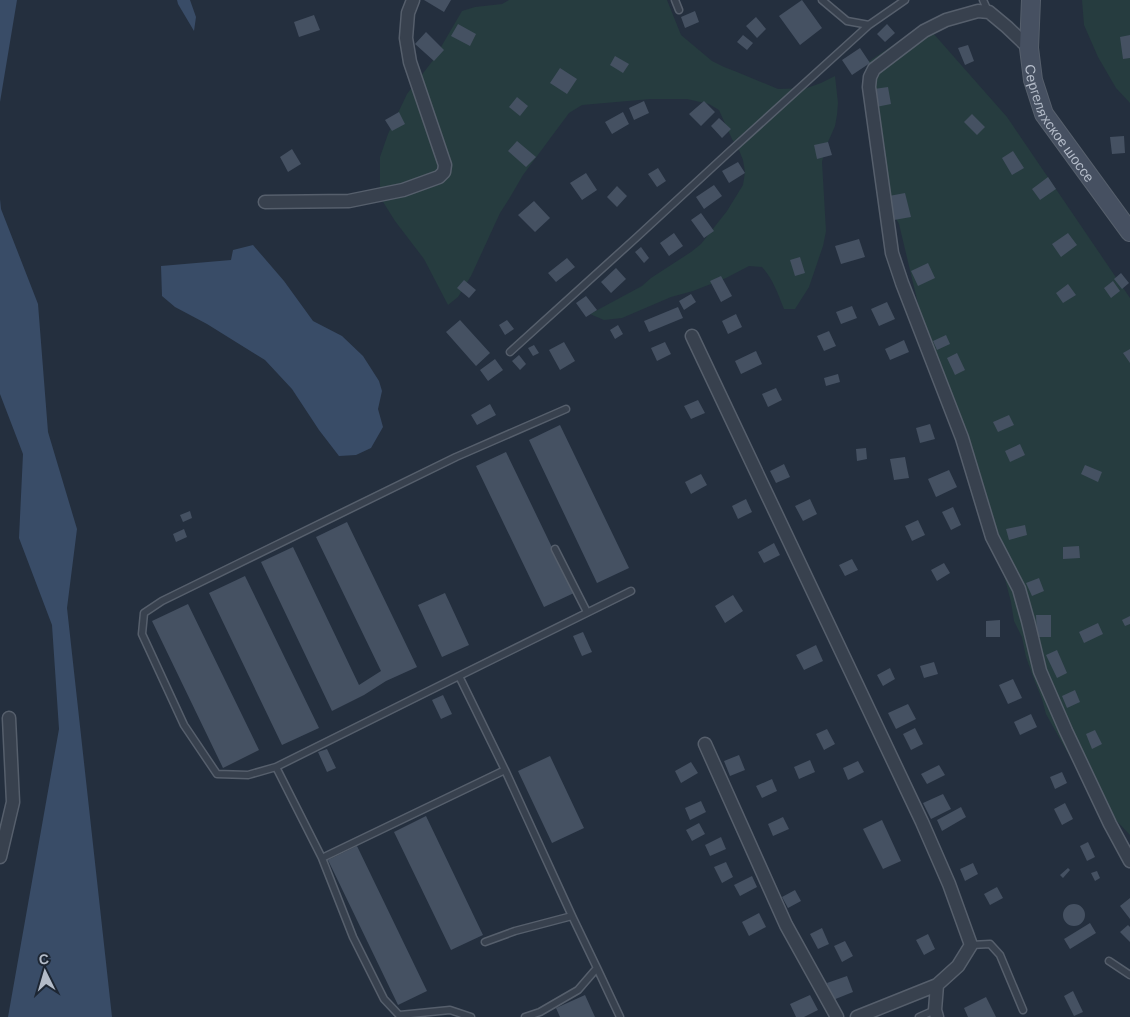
<svg xmlns="http://www.w3.org/2000/svg" width="1130" height="1017" viewBox="0 0 1130 1017" font-family="Barlow,sans-serif">
<rect width="100%" height="100%" fill="#242f3e"/>
<path fill="#263c3f" d="M509 0H667L681 35 712 61 724 67 737 72 778 89 807 88 821 83 835 76 838 103 837 115 835 126 825 149 822 162 826 231 823 246 809 287 795 309H784C778 294 773 279 762 267L749 266 726 278 693 291 671 297 622 318 604 320 590 314 642 286 651 278 691 252 701 244 727 211 743 185 745 172 743 160 739 150 732 139 719 110 709 104 687 99H651L582 105 569 113 523 175 509 199 500 213 471 276 458 297 448 305 424 259 395 221 380 197V157L388 134 407 94 434 59 462 11 475 7 502 4Z
M1082 0H1130V103L1116 88 1098 57 1084 25Z
M925 24 1007 117 1130 298V835L1112 816 1069 755 1046 714 1042 699 1035 682 1026 657 1022 637 1014 621 1011 602 1000 560 925 333 899 224 886 201 877 160 868 62Z"/>
<path fill="#394c67" d="M0 0H17L0 102Z
M177 0H190L196 17 194 31 178 4Z
M0 199 1 209 38 304 48 432 77 529 67 608 112 1017H8L59 729 52 625 19 538 23 454 0 394Z
M253 245 284 281 313 321 342 336 363 356 379 381 382 391 378 409 383 427 371 448 356 455 339 456 319 430 292 389 265 360 207 324 175 307 162 296 161 266 231 260 233 250Z"/>
<path fill="#455162" d="M424 0H451L444 12Z
M802 0 822 28 800 45 779 16Z
M695 11 699 22 685 28 681 17Z
M314 15 320 30 299 37 294 22Z
M756 17 766 29 757 38 746 26Z
M458 24 476 34 470 46 451 36Z
M887 24 895 33 885 42 877 34Z
M426 32 444 50 434 61 415 44Z
M743 35 753 43 747 50 737 42Z
M1130 35V58L1123 59 1120 37Z
M968 45 974 61 965 65 958 48Z
M860 48 870 63 852 75 842 60Z
M615 56 629 64 623 73 610 65Z
M560 68 577 79 567 94 550 83Z
M888 87 891 104 876 107 874 89Z
M517 97 528 106 520 116 509 107Z
M644 101 649 113 634 120 629 108Z
M704 101 715 112 701 126 689 114Z
M399 112 405 124 392 131 385 120Z
M623 112 629 124 612 134 605 122Z
M972 114 985 127 977 135 964 122Z
M719 118 731 129 722 138 711 126Z
M1124 136 1125 153 1112 154 1110 137Z
M517 141 536 157 526 167 508 151Z
M828 142 832 155 817 159 814 145Z
M292 149 301 164 288 172 280 157Z
M1013 151 1024 168 1012 175 1002 158Z
M738 162 745 173 729 183 722 171Z
M658 168 666 181 657 187 648 174Z
M586 173 597 190 582 200 570 183Z
M1048 177 1056 189 1040 200 1032 189Z
M714 185 722 196 704 209 696 197Z
M617 186 627 196 617 207 607 197Z
M905 193 911 217 894 220 889 196Z
M534 201 550 218 535 232 518 215Z
M701 213 714 231 704 238 691 220Z
M674 233 683 246 669 256 660 243Z
M1068 233 1077 245 1061 257 1052 244Z
M859 239 865 257 841 264 835 246Z
M641 247 649 258 644 263 635 252Z
M800 257 805 273 795 276 790 260Z
M567 258 575 267 556 282 548 273Z
M928 263 935 278 918 286 911 271Z
M616 268 626 279 611 293 601 282Z
M1121 273 1129 283 1122 289 1114 279Z
M721 276 732 296 721 302 710 281Z
M464 280 476 290 469 298 457 288Z
M1113 281 1120 291 1111 298 1104 288Z
M1068 284 1076 295 1063 303 1056 293Z
M691 294 696 302 684 310 679 301Z
M586 296 597 310 586 317 576 303Z
M887 302 895 319 879 326 871 309Z
M852 306 857 318 841 324 836 312Z
M678 307 683 318 649 332 644 321Z
M736 314 742 327 728 334 722 321Z
M460 320 490 353 476 366 446 332Z
M507 320 514 329 505 335 499 325Z
M618 325 623 334 615 339 610 330Z
M829 331 836 346 824 351 817 336Z
M946 335 950 344 937 350 933 341Z
M904 340 909 352 890 360 885 349Z
M564 342 575 361 560 370 549 350Z
M665 342 671 354 657 361 651 348Z
M534 345 539 353 533 356 528 348Z
M1130 349V363L1123 353Z
M756 351 762 364 741 374 735 361Z
M957 353 965 370 955 375 947 358Z
M519 355 526 364 520 370 512 361Z
M495 359 503 370 488 381 480 370Z
M838 374 840 382 826 386 824 378Z
M776 388 782 400 768 407 762 394Z
M698 400 705 413 691 419 684 406Z
M490 404 496 415 477 425 471 415Z
M1009 415 1014 425 998 432 993 422Z
M930 424 935 439 920 443 916 428Z
M560 425 629 568 597 583 529 440Z
M1020 444 1025 455 1010 462 1005 451Z
M866 448 867 459 857 461 856 449Z
M506 452 574 593 544 607 476 466Z
M905 457 909 478 894 480 890 459Z
M784 464 790 477 776 483 770 471Z
M1085 465 1102 472 1098 482 1081 474Z
M949 470 957 487 936 497 928 479Z
M701 474 707 485 691 494 685 482Z
M746 499 752 512 738 519 732 506Z
M810 499 817 514 803 521 795 506Z
M953 507 961 525 951 530 942 512Z
M190 511 192 518 183 522 180 515Z
M918 520 925 535 912 541 905 526Z
M347 522 417 667 386 681 364 695 332 711 261 562 293 547 359 685 381 671 316 537Z
M1025 525 1027 535 1009 540 1006 529Z
M184 529 187 537 176 542 173 534Z
M774 543 780 555 764 563 758 552Z
M1079 546 1080 558 1063 559V547Z
M852 559 858 570 845 576 839 565Z
M944 563 950 573 937 581 931 570Z
M245 576 319 728 282 745 209 593Z
M1039 578 1044 591 1032 596 1026 583Z
M445 593 469 645 442 657 418 605Z
M733 595 743 611 725 623 715 606Z
M188 604 259 750 223 768 152 621Z
M1036 615H1051V637H1037Z
M1130 616V624L1125 626 1122 620Z
M1000 620V637H986V621Z
M1098 623 1103 634 1084 643 1079 632Z
M583 632 592 652 582 656 573 636Z
M816 645 823 661 804 670 796 655Z
M1057 650 1067 673 1057 678 1046 655Z
M934 662 938 674 924 678 920 666Z
M890 668 895 679 883 686 877 675Z
M1013 679 1022 698 1008 704 999 685Z
M1075 690 1080 702 1067 708 1062 696Z
M443 695 452 714 441 719 432 700Z
M908 704 916 719 896 729 888 713Z
M1031 714 1037 727 1020 735 1014 722Z
M915 728 923 744 911 750 903 734Z
M827 729 835 744 824 750 816 734Z
M1095 730 1102 744 1092 749 1086 734Z
M327 749 336 768 327 772 318 752Z
M739 755 745 770 730 776 724 761Z
M550 756 584 828 552 843 518 771Z
M810 760 815 772 799 779 794 767Z
M858 761 864 772 848 780 843 768Z
M691 762 698 773 681 783 675 771Z
M939 765 945 775 927 784 921 774Z
M1062 772 1067 783 1055 789 1050 777Z
M772 779 777 791 762 798 756 786Z
M943 794 951 809 931 819 923 803Z
M701 801 706 812 690 820 685 808Z
M1065 803 1073 819 1062 825 1054 809Z
M961 807 966 817 942 831 937 820Z
M426 816 483 935 451 950 394 832Z
M783 817 789 829 773 836 768 824Z
M882 820 901 861 883 869 863 829Z
M699 823 705 834 692 841 686 830Z
M721 837 726 849 710 856 705 845Z
M1088 842 1095 857 1087 861 1080 846Z
M357 846 427 991 398 1005 328 860Z
M726 862 733 877 722 883 714 867Z
M973 863 978 874 965 881 960 869Z
M1068 868 1070 870 1063 878 1060 875Z
M1097 871 1100 878 1095 881 1091 873Z
M752 876 757 887 740 896 734 885Z
M997 887 1003 898 990 905 984 894Z
M795 890 801 901 788 908 782 897Z
M1130 898V919L1120 906Z
M1063 915a11 11 0 1 1 22 0a11 11 0 1 1-22 0Z
M759 913 766 927 749 936 742 922Z
M1090 923 1096 933 1070 949 1064 939Z
M1128 925 1130 927V942L1120 932Z
M822 928 829 944 818 949 810 934Z
M928 934 935 949 924 955 916 940Z
M845 941 853 956 842 962 834 946Z
M847 976 853 992 833 1000 827 983Z
M1073 991 1083 1012 1074 1016 1064 996Z
M585 995 595 1017H560L556 1008Z
M810 995 818 1010 804 1017H796L790 1004Z
M986 997 996 1017H968L964 1008Z"/>
<g fill="none" stroke-linecap="round" stroke-linejoin="round">
<g stroke="#565f6c" stroke-width="9">
<path id="lane" d="M675 0 679 10
M822 0 847 21 869 25
M983 0 988 11
M510 352 637 237 728 153 869 25 905 0
M555 549 587 612
M459 676 631 591
M276 767 248 775 217 774 184 725 142 634 144 613 162 601 456 457 566 409
M322 858 505 770 572 916
M485 942 515 931 572 916 597 968 578 990 540 1012 525 1017
M971 945 990 944 1000 955 1023 1010
M1109 961 1130 975
M597 968 620 1017
M400 1015 450 1010 471 1017
M403 1017 399 1015 384 999 353 937 322 858 276 767 459 676 505 770
M919 1017 935 1010"/>
</g>
<g stroke="#565f6c" stroke-width="15">
<path id="street" d="M1029 48 1007 27 989 12 978 11 946 20 924 31 874 69 870 77 869 87 892 253 902 283 962 438 992 537 1019 589 1028 621 1040 671 1066 731 1110 824 1130 861
M265 202 349 201 403 190 439 177 444 172 445 165 410 62 406 38 408 13 413 0
M692 336 922 822 949 884 971 945 958 966 937 985 935 1010 937 1017
M705 744 786 925 837 1017
M0 857 13 802 9 718
M857 1017 937 985"/>
</g>
<g stroke="#565f6c" stroke-width="20">
<g id="secondary">
<path id="s1" d="M1031 0 1029 48 1033 80 1044 114 1130 232"/>
</g>
</g>
<use href="#lane" stroke="#38414e" stroke-width="6"/>
<use href="#street" stroke="#38414e" stroke-width="12"/>
<use href="#secondary" stroke="#465061" stroke-width="18"/>
</g>
<g text-anchor="middle" dominant-baseline="central" stroke-width="4" stroke-linejoin="round" paint-order="stroke">
<g font-size="14" fill="#b4bcc9" stroke="#1d2633">
<text stroke="none"><textPath href="#s1" startOffset="131">Сергеляхское шоссе</textPath></text>
</g>
</g>
<g transform="translate(45 972) rotate(355)" stroke="#1d2633" stroke-width="4" paint-order="stroke">
<path d="M0-4L9 19L0 12L-9 19Z" fill="#b4bcc9"/>
<text y="-8" font-size="14" font-weight="bold" text-anchor="middle" fill="#b4bcc9">С</text>
</g>
</svg>
